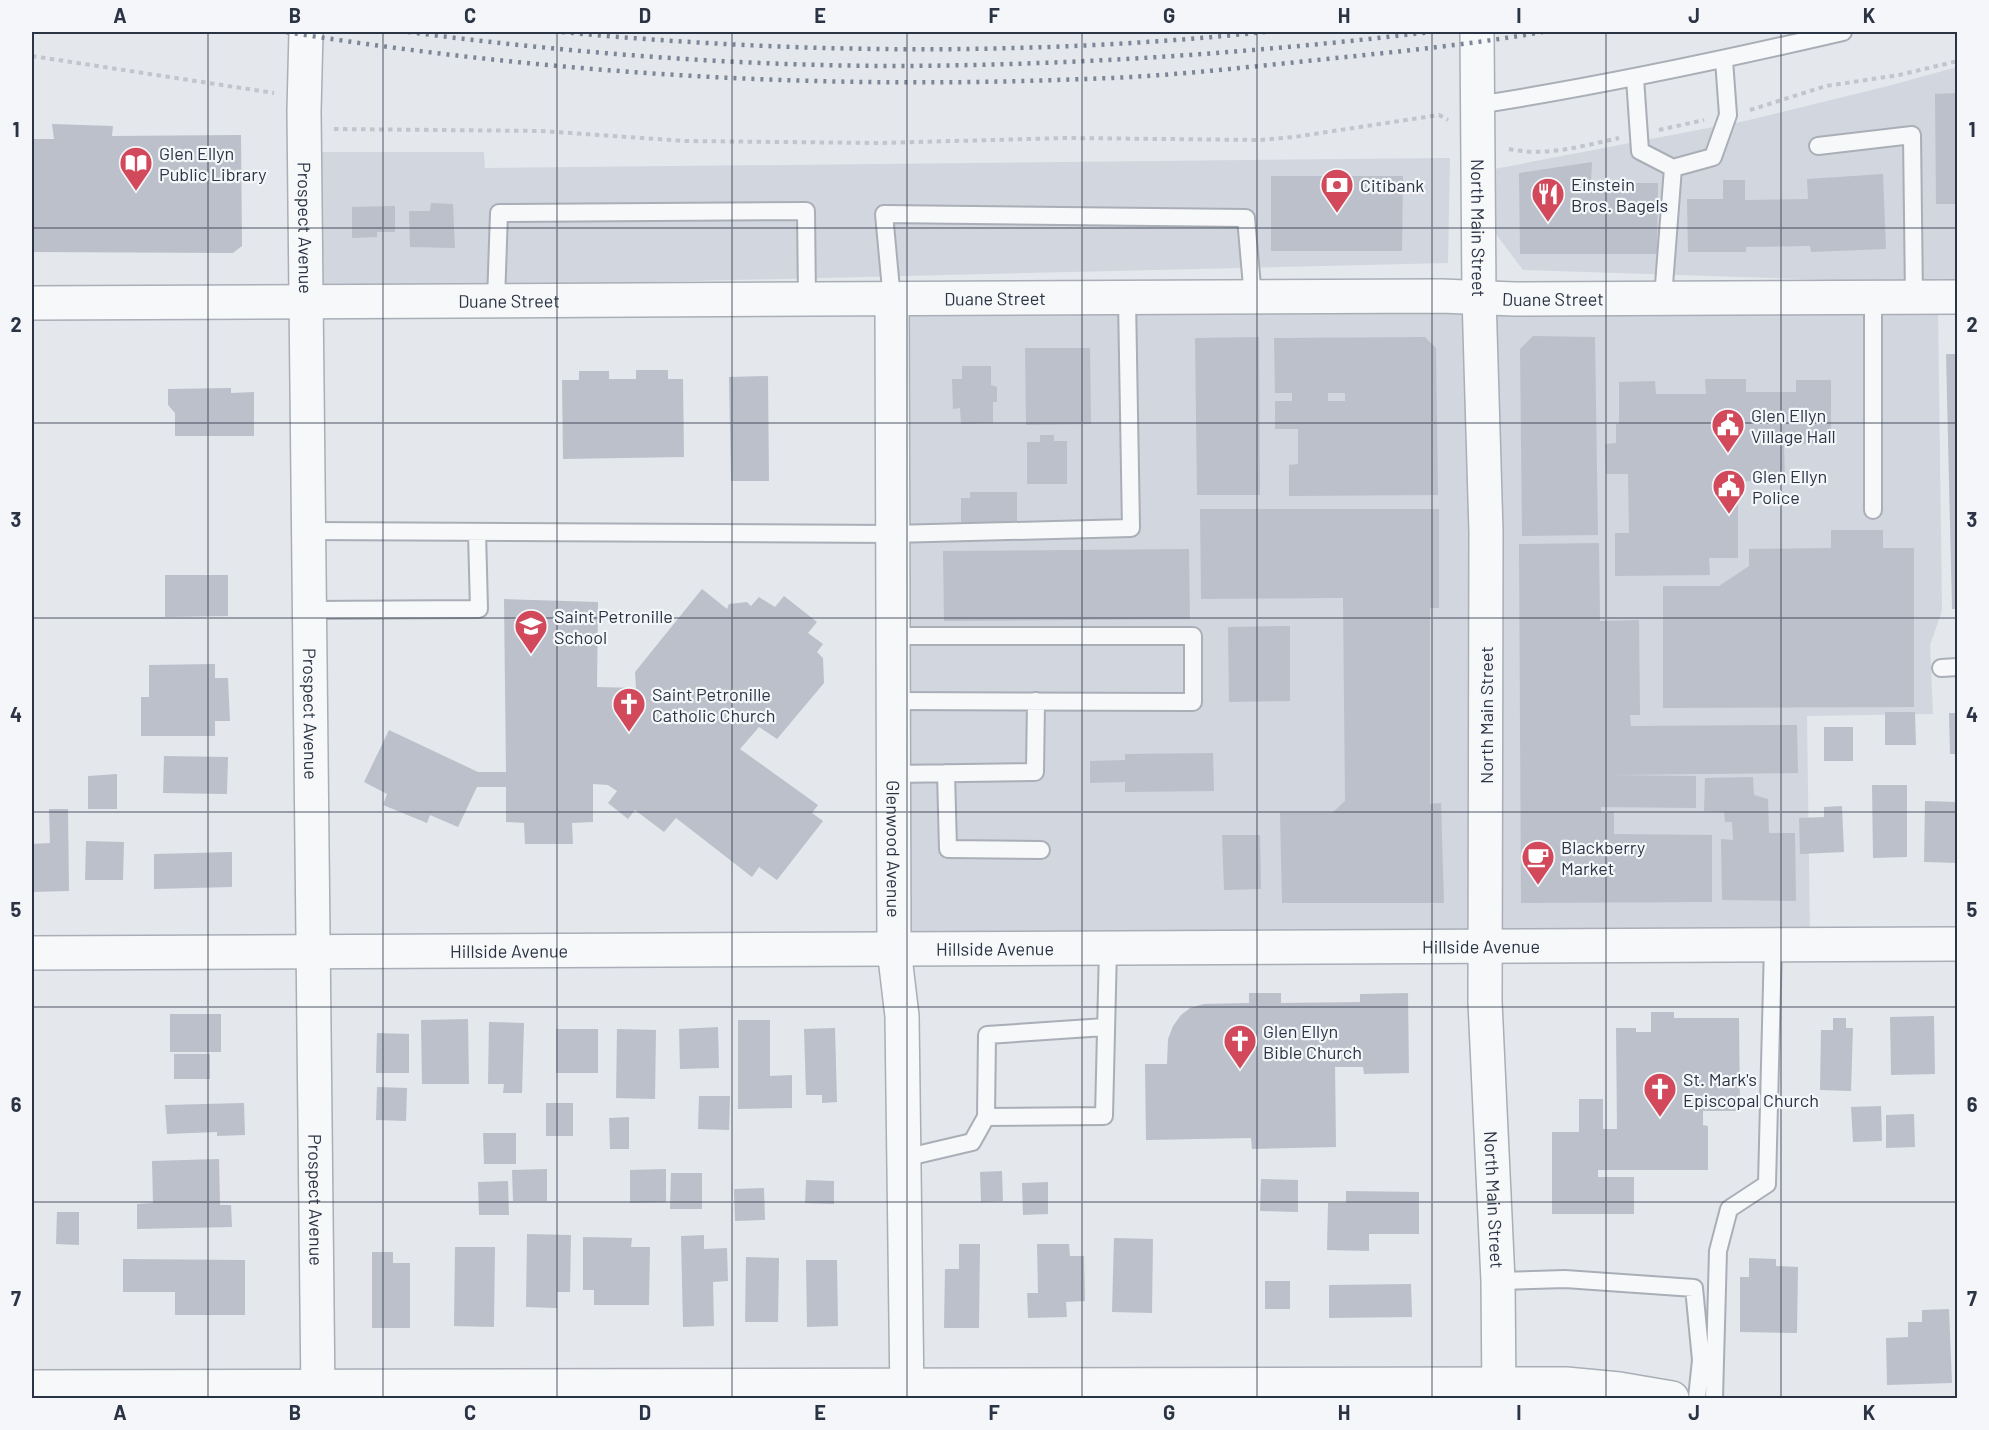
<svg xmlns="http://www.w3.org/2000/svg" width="1989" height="1430" viewBox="0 0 1989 1430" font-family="Barlow,sans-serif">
<rect width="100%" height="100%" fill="#e4e7ec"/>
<path fill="#d2d6de" d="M1957 67V284L1523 270 1496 234 1489 170 1745 121 1888 86Z
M316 152H484L485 168 1450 158 1448 263 317 290Z
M1475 306 1478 937 901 940 898 307Z
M1938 307 1942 611 1930 645 1933 714 1807 716 1810 934 1495 938 1492 308Z"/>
<path fill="#bbc0ca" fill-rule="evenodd" d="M1958 93V204H1936L1935 94Z
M52 124 113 126 112 136 241 135 242 246 233 253 32 252V139H54Z
M1592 162 1591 183H1658L1657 254H1520L1519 173Z
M1883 174 1886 249 1811 252 1810 246 1746 247V252H1688L1687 199H1723V180H1745V200L1808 199 1807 179Z
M1271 176H1403L1402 251H1271Z
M431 203 453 204 455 248 410 247 409 211H430Z
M395 206V232H377V237L352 238V207Z
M1533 336 1595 337 1598 535 1522 536 1520 349Z
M1259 337 1260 495H1197L1195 338Z
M1425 337 1436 348 1438 495 1289 496V465L1298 464V429H1275V401H1292V393H1275L1274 338ZM1328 393H1345V401H1328Z
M1025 348H1090L1091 424 1026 425Z
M1946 354H1958V609H1952Z
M962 366H991V385L997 387V402H993V423L961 424 960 408 953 409 952 379H962Z
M636 370H668V379H683L684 457 563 459 562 380H579V371H609V379H636Z
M768 376 769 481H731L729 377Z
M1705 379H1746V392H1796V380H1831V443L1784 445 1785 482 1738 481V558H1709L1710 575 1615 576V533H1629L1628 474H1606L1605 444 1616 443V424H1619V382L1655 381 1656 394H1706Z
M231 388V393L254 392V436H175V413L168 405V389Z
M1040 435H1054V441H1067V484H1027V442H1040Z
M970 492H1017V523L961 524V498H970Z
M1200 509H1439V608H1430V804L1441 803 1444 903H1282L1280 813H1332L1345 801 1343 598 1201 599Z
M1831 530H1883V548H1914V707L1663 708V586H1719L1749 566V549L1831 548Z
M1599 543 1600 621 1639 620 1640 715H1630L1631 726 1797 725 1798 773 1613 775 1696 776V808L1601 807V813L1614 812V834L1712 835V902L1521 903 1519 544Z
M1189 549 1190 619 944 621 943 551Z
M165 575H228V616L165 617Z
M702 589 727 609 729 604 747 602 751 606 759 597 775 607 784 596 817 622 808 633 823 644 817 652 823 658 824 683 777 739 759 727 740 749 818 805 812 813 823 821 777 880 759 867 752 877 676 818 664 832 635 810 628 819 608 803 617 791 608 785 593 784V822L572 823 573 844H525L524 823 506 822V787H477L458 827 430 815 427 823 383 805 387 794 364 782 389 730 478 772H506L504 599 598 602 597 687 636 688 635 672Z
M1290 626V701L1229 702 1228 627Z
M215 664V678H228L230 721H215V736H141V697H149V665Z
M1885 712H1915L1916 745H1885Z
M1949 713H1958V754H1950Z
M1824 727H1853V761H1824Z
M1213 753 1214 791 1125 792V782L1090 783V761L1125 760V754Z
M164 756 228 757 227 794 163 793Z
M117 774V809H88V776Z
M1753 777 1754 795 1768 799 1769 833H1795L1796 901 1722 900 1721 839 1733 840 1732 822H1725L1724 812 1704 811 1705 778Z
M1872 785H1907V857L1873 858Z
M1925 801 1958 802V863L1924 862Z
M1842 806 1844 852 1800 854 1799 818 1824 817V807Z
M49 809H68L69 891 32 892V844L50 843Z
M1222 835H1260L1261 889 1224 890Z
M86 841 124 842 123 880H85Z
M232 852V887L154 889V854Z
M1249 993H1281V1003L1360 1002V994L1408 993 1409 1073 1364 1074 1363 1067H1335L1336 1147 1252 1149 1251 1138 1146 1140 1145 1064H1167L1168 1039 1173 1026 1181 1015 1190 1008 1204 1004 1249 1003Z
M1651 1012H1674V1018H1739L1740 1111H1703V1125L1708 1126V1170H1598V1177H1634V1214H1552V1132H1579V1099H1603V1129H1617L1616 1028H1636V1032H1651Z
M170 1014H221V1052H170Z
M1934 1016 1935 1074 1891 1075 1890 1017Z
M1833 1018H1846V1028H1853L1851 1091 1820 1090 1821 1030H1833Z
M468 1019 469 1084H422L421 1020Z
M738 1020H770V1076L792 1075V1108L738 1109Z
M489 1022 524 1023 522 1093H503L504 1084H488Z
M718 1027 719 1068 680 1069 679 1029Z
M835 1028 837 1102 822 1103V1095H806L804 1029Z
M556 1029H598V1073H556Z
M617 1029 656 1030 655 1099 616 1098Z
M377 1033 409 1034V1073H376Z
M174 1054H210V1079H174Z
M377 1087 407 1088 406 1121 376 1120Z
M699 1096H730L729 1130 698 1129Z
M244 1103 245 1135 217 1136V1132L167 1134 165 1105Z
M546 1103H573V1136H546Z
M1881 1106 1882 1141 1853 1142 1851 1107Z
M1914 1114 1915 1147 1886 1148V1115Z
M629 1117V1149H610L609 1118Z
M483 1133H516V1164H484Z
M219 1159 220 1205H231L232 1227 137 1229V1204L153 1203 152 1161Z
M547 1169V1201H513L512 1170Z
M666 1169V1202L630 1203V1170Z
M1002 1171 1003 1201 981 1202 980 1172Z
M671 1173H702V1209H670Z
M1261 1179 1298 1180V1212L1260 1211Z
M806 1180 834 1181V1204L805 1203Z
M508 1181 509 1215H479L478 1182Z
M1048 1182V1214L1023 1215 1022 1183Z
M764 1188 765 1220 735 1221 734 1189Z
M1346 1191 1419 1192V1234H1369V1251L1327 1250 1328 1203H1346Z
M57 1212H79V1245L56 1244Z
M527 1234 571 1235 570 1292H557V1308L526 1307Z
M704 1235V1249L727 1248 728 1281 713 1282 714 1326 683 1327 681 1236Z
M583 1237 632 1238 631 1247H650L649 1305H594V1290H583Z
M1114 1238 1153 1239 1152 1313 1112 1312Z
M959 1244H980L979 1328H944L945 1269H959Z
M1037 1244H1069L1070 1256H1084L1085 1301 1066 1302 1067 1317 1028 1318 1027 1293H1038Z
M455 1247H495L494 1327 454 1326Z
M372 1252H393V1263H410V1328H372Z
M746 1257 779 1258 778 1322H745Z
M1749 1258 1776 1259V1266L1798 1267 1797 1333 1740 1332V1277H1749Z
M123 1259 245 1260V1315H175V1292H123Z
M806 1260H837L838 1326 807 1327Z
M1265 1281H1290V1309H1265Z
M1411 1284 1412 1317 1329 1318V1285Z
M1949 1309 1952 1383 1887 1385 1886 1338 1908 1337V1322H1922V1310Z"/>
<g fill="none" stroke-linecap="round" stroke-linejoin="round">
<g stroke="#a9aeb7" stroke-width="20">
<path id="service" d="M1635 78 1640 151 1673 168 1713 157 1728 115 1724 60
M1477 105C1601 86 1722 60 1843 32
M1818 146 1912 135 1914 297
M1873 297V510
M1663 298 1673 168
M892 300 884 214 1246 218 1253 298
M496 301 499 213 806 211 807 300
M309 531 892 534 1131 528 1127 299
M309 610 479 609 477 532
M893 636H1193V702L893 701
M1941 668 1958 667
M946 773 948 849 1041 850
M893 774 1035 772 1036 701
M986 1117 1104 1116 1108 948
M904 1158 972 1142 986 1117 987 1035 1105 1027
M1498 1281 1565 1279 1694 1288 1701 1360 1697 1398
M1714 1398 1718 1251 1729 1209 1767 1184 1773 945"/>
</g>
<g stroke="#a9aeb7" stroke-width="36">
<g id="minor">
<path id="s1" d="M306 32 304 111 318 1398"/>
<path id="s2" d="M892 300 894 949 902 1016 907 1398"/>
<path id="s3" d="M32 303 1441 296 1514 299 1958 297"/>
<path id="s4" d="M32 953 1958 944"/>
<path d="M32 1387 1566 1384 1619 1389 1672 1398"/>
</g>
</g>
<g stroke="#a9aeb7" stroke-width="36">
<g id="tertiary">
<path id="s5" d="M1477 32 1479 296 1486 532 1485 1002 1498 1281 1499 1398"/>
</g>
</g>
<path stroke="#c2c5cb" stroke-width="4" stroke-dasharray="4.5 4.5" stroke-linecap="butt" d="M32 56 274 93
M1750 110 1826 86 1899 75 1958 61
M334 129 541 131 685 141 879 143 1067 138 1260 140 1294 137 1439 115 1448 120
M1659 130 1704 120
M1509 149C1546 157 1582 146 1619 138"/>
<use href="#service" stroke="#f7f8fa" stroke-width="16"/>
<use href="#minor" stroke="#f7f8fa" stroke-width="33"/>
<use href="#tertiary" stroke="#f7f8fa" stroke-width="33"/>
<path stroke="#7d8696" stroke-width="4.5" stroke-dasharray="3 6" stroke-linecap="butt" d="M286 32C550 74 816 90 1083 79 1161 77 1239 68 1317 60 1393 52 1468 45 1543 32
M408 32C571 53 736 66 901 66 1078 65 1255 53 1430 32
M562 32C795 54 1033 56 1265 32"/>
</g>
<path fill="none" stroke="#2b3445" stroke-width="1.5" stroke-opacity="0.55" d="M208 32V1398M383 32V1398M557 32V1398M732 32V1398M907 32V1398M1082 32V1398M1257 32V1398M1432 32V1398M1606 32V1398M1781 32V1398M32 228H1958M32 423H1958M32 618H1958M32 812H1958M32 1007H1958M32 1202H1958"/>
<defs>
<g id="library-pin" transform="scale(1.725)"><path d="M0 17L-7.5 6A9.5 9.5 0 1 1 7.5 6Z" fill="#d1495b" stroke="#f4f6f9"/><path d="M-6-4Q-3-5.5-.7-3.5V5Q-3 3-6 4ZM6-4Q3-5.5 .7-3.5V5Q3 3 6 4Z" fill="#fff"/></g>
<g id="bank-pin" transform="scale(1.725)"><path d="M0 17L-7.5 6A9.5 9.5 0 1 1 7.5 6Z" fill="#d1495b" stroke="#f4f6f9"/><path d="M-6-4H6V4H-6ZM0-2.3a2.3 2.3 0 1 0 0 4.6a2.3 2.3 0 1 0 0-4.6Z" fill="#fff"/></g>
<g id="restaurant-pin" transform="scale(1.725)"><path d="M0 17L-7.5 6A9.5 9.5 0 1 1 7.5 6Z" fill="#d1495b" stroke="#f4f6f9"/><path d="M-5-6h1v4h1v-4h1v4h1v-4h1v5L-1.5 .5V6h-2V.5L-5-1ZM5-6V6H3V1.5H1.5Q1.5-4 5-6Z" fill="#fff"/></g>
<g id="civic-pin" transform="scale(1.725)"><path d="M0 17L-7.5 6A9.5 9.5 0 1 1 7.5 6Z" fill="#d1495b" stroke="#f4f6f9"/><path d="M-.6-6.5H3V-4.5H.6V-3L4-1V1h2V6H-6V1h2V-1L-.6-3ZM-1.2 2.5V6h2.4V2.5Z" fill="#fff"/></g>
<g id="school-pin" transform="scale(1.725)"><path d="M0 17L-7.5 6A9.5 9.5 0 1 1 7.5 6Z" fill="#d1495b" stroke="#f4f6f9"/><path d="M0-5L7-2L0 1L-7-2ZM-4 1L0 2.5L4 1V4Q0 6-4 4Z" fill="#fff"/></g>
<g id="church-pin" transform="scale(1.725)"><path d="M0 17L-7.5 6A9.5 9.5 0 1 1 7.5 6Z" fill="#d1495b" stroke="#f4f6f9"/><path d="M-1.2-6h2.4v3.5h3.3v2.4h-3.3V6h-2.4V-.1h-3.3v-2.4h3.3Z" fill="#fff"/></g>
<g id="cafe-pin" transform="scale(1.725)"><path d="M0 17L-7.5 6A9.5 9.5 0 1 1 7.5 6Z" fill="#d1495b" stroke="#f4f6f9"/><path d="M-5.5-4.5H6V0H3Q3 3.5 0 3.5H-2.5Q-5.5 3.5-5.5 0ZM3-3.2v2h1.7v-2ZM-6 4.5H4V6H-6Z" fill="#fff"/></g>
</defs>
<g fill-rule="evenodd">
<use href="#library-pin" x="136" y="163"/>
<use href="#bank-pin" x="1337" y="185"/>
<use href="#restaurant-pin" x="1548" y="194"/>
<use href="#civic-pin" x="1728" y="425"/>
<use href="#civic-pin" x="1729" y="486"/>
<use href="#school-pin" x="531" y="626"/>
<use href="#church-pin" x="629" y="704"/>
<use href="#cafe-pin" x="1538" y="857"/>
<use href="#church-pin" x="1240" y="1041"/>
<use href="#church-pin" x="1660" y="1089"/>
</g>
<g text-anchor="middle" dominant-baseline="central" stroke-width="4.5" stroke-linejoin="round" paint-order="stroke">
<g font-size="18" fill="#2b3445" stroke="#f4f6f9" text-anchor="start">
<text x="159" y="153">Glen Ellyn<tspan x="159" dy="21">Public Library</tspan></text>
<text x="1571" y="184">Einstein<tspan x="1571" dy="21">Bros. Bagels</tspan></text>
<text x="1360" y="185">Citibank</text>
<text x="1751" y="415">Glen Ellyn<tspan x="1751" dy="21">Village Hall</tspan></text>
<text x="1752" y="476">Glen Ellyn<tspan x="1752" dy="21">Police</tspan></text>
<text x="554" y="616">Saint Petronille<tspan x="554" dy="21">School</tspan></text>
<text x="652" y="694">Saint Petronille<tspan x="652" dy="21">Catholic Church</tspan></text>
<text x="1561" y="847">Blackberry<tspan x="1561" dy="21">Market</tspan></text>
<text x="1263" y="1031">Glen Ellyn<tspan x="1263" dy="21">Bible Church</tspan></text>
<text x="1683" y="1079">St. Mark's<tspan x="1683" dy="21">Episcopal Church</tspan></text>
</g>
<g font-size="18" fill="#2b3445" stroke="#f4f6f9">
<text stroke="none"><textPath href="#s1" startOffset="196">Prospect Avenue</textPath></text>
<text stroke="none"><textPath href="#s5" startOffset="196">North Main Street</textPath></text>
<text stroke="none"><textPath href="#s3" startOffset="1521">Duane Street</textPath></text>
<text stroke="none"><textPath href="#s3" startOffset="963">Duane Street</textPath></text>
<text stroke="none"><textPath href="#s3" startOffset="477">Duane Street</textPath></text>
<text stroke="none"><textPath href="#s1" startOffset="682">Prospect Avenue</textPath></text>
<text transform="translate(1486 715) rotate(-90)">North Main Street</text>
<text stroke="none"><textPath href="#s2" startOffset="549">Glenwood Avenue</textPath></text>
<text stroke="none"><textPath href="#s4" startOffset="1449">Hillside Avenue</textPath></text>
<text stroke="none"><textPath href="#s4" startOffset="963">Hillside Avenue</textPath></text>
<text stroke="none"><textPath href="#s4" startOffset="477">Hillside Avenue</textPath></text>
<text stroke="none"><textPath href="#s1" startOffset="1168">Prospect Avenue</textPath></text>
<text stroke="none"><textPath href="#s5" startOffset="1168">North Main Street</textPath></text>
</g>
</g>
<rect width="1989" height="1430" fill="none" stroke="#f4f6f9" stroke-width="66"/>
<rect x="33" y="33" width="1923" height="1364" fill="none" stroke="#2b3445" stroke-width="2"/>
<g font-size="20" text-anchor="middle" font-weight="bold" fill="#2b3445">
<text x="120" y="23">A</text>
<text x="295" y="23">B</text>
<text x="470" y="23">C</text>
<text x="645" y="23">D</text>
<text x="820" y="23">E</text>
<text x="994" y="23">F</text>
<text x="1169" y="23">G</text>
<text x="1344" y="23">H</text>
<text x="1519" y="23">I</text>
<text x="1694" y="23">J</text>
<text x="1869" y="23">K</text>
<text x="16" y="137">1</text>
<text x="1972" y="137">1</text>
<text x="16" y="332">2</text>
<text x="1972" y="332">2</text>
<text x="16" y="527">3</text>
<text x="1972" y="527">3</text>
<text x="16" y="722">4</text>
<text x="1972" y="722">4</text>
<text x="16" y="917">5</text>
<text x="1972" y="917">5</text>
<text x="16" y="1112">6</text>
<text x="1972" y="1112">6</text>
<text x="16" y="1306">7</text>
<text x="1972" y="1306">7</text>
<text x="120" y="1420">A</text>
<text x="295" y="1420">B</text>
<text x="470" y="1420">C</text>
<text x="645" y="1420">D</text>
<text x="820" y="1420">E</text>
<text x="994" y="1420">F</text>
<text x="1169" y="1420">G</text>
<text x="1344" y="1420">H</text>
<text x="1519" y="1420">I</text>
<text x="1694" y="1420">J</text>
<text x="1869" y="1420">K</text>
</g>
</svg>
